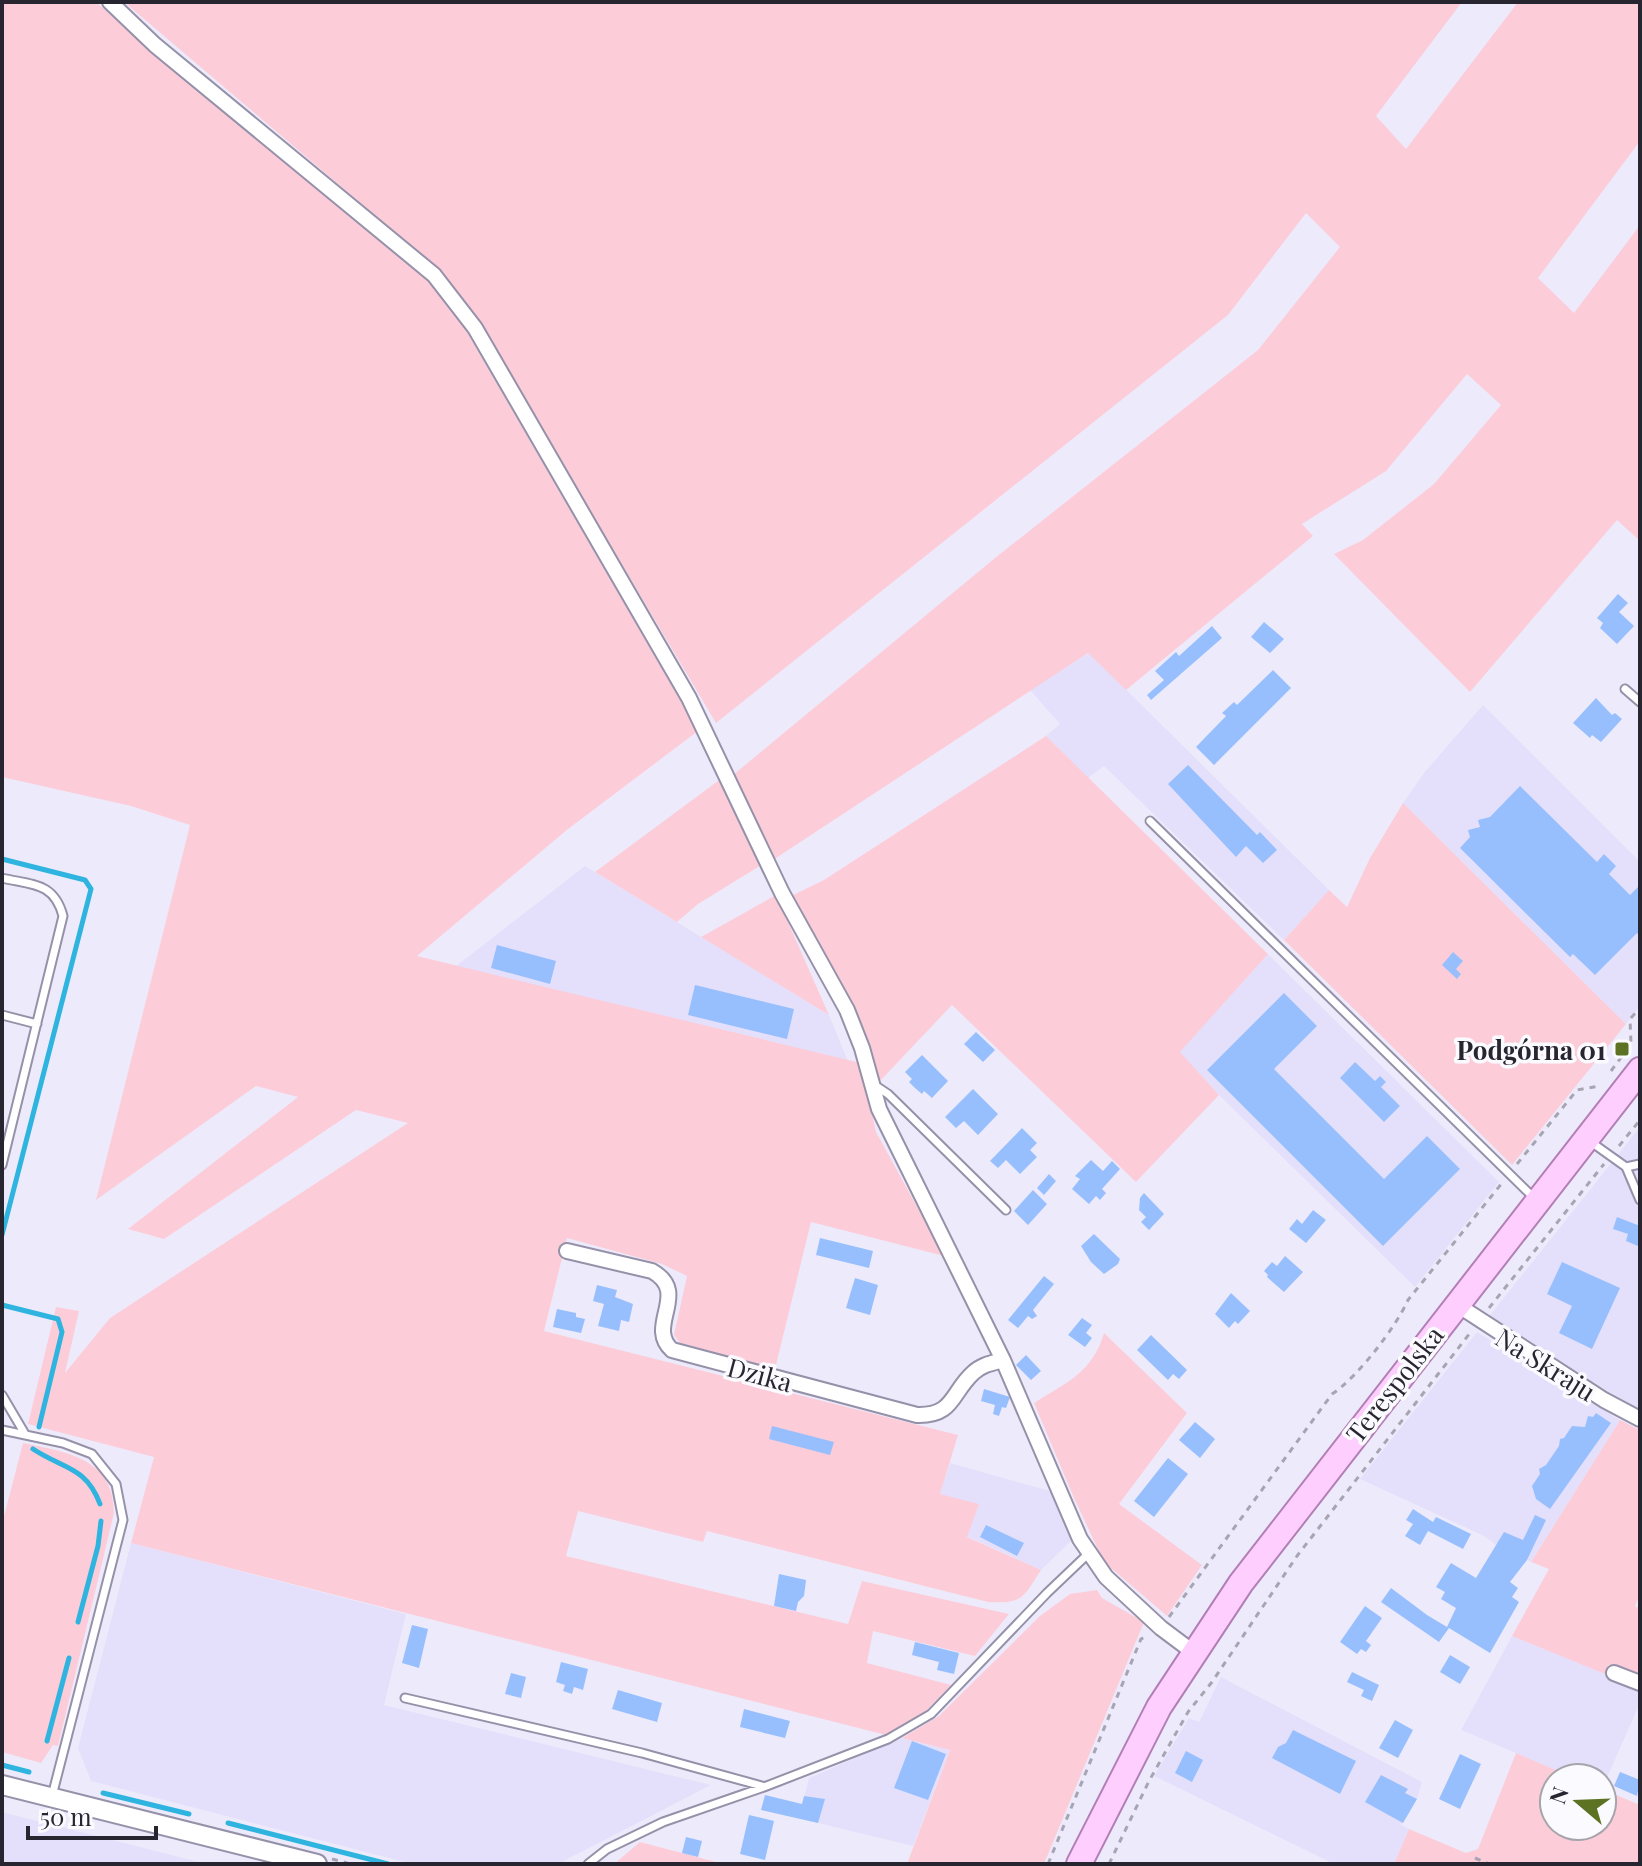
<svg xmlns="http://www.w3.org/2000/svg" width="1642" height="1866" viewBox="0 0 1642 1866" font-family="'Playfair Display',serif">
<rect width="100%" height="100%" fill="#edebfb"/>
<path fill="#e4e0fb" d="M1089 653 1329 890 1284 940 1104 766 1088 778 1046 736 1060 724 1030 690Z
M1483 705 1640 862V1006L1626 1024 1403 803 1424 773Z
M585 866 829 1015 848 1061 456 966Z
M1268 954 1499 1182 1415 1287 1219 1095 1179 1052Z
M1640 1127V1410L1487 1319Z
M1477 1332 1620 1420 1531 1562 1497 1546 1484 1536 1360 1479Z
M950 1463 1050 1491 1072 1540 1041 1570 966 1536 940 1494Z
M131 1543 406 1614 384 1705 711 1785 558 1864H412L91 1781 78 1748Z
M1512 1636 1640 1688V1703L1602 1789V1778H1575L1461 1730Z
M1221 1677 1422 1782 1417 1799 1401 1825 1409 1829 1394 1864H1334L1154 1776 1189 1718 1199 1722Z
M902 1738 950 1750 913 1846 818 1823 819 1818 800 1813 809 1778Z
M2 1812 152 1850 207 1864H2Z"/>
<path fill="#fccdd9" d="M2 2H96L429 281 453 308 698 731 568 829 417 956 861 1063 876 1132 944 1256 811 1222 775 1369 680 1343 674 1335 687 1276 662 1264 567 1238 544 1331 958 1435 940 1494 979 1504 967 1537 1041 1570C1023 1598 1023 1604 988 1602L707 1531 703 1542 578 1511 566 1556 848 1624 862 1581 1009 1614 975 1656 873 1631 867 1663 951 1685 925 1712 886 1735 131 1543 154 1457 28 1424 56 1307 79 1311 65 1373 110 1318 408 1123 356 1110 164 1239 128 1229 298 1097 256 1086 96 1200 190 825 131 806 2 777Z
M124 2H1462L1376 116 1406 149 1518 2H1640V141L1538 278 1574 313 1640 225V541L1617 520 1470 692 1334 554 1363 540 1434 484 1501 405 1467 374 1386 471 1302 524 1313 536 1126 690 1088 653 773 860 733 775 995 558 1258 350 1340 247 1306 213 1228 315 716 723 470 309 439 270Z
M1046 736 1268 954 1180 1052 1219 1095 1136 1182 952 1005 880 1081 841 983 793 895 824 880Z
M722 778 763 864 698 904 677 922 595 872Z
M1403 803 1626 1024 1512 1165 1284 940 1329 890 1347 907 1370 858Z
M776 895 829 1015 701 937Z
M1104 1333 1187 1413 1119 1504 1202 1565 1167 1616 1104 1562 1074 1498 1034 1403C1067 1382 1092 1373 1104 1333Z
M1620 1420 1640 1430V1595L1635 1606 1640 1609V1677L1608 1665 1605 1674 1512 1636 1549 1569 1531 1562Z
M23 1443C66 1452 114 1458 114 1513L58 1746 53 1745 41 1763 2 1752V1524Z
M1097 1590 1102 1598 1144 1622 1044 1864H907L950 1750 902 1738 939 1716 1040 1616 1070 1594Z
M1516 1753 1575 1778H1554V1826H1602V1789L1640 1805V1864H1394L1409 1829 1466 1853 1478 1849Z
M640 1842 724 1864H614Z"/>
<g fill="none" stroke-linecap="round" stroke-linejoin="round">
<path stroke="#2fb4df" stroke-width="5" d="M2 859 85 880 91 889 2 1235
M2 1305 58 1319 62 1332 39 1427
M33 1449C63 1469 86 1466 100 1504
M78 1622 98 1546 101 1521
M47 1741 69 1658
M2 1765 29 1772
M103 1793 189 1814
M228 1823 388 1864"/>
</g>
<path fill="#97bffe" d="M1618 594 1628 603 1619 612 1634 626 1617 644 1600 628 1603 623 1597 618Z
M1264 622 1284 639 1270 653 1251 637Z
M1212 626 1222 638 1151 700 1147 695 1164 680 1155 671 1176 652 1179 656Z
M1273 670 1291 688 1214 765 1196 747 1226 716 1222 713 1234 702 1237 705Z
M1596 698 1612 715 1615 713 1622 719 1601 742 1592 735 1590 738 1573 723Z
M1188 765 1257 835 1260 832 1277 850 1263 863 1246 846 1236 857 1168 784Z
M1520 786 1597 862 1604 854 1616 866 1609 874 1630 895 1640 885V937L1637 933 1595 975 1573 954 1570 957 1460 848 1470 837 1468 830 1480 827 1478 820 1490 817Z
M497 945 556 961 550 984 491 968Z
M1453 952 1463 961 1456 969 1461 974 1457 979 1442 965Z
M695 985 794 1009 787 1039 688 1015Z
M1284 993 1317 1026 1274 1069 1384 1179 1427 1136 1460 1169 1383 1246 1207 1070Z
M976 1032 995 1050 983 1062 964 1044Z
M922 1055 948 1081 932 1098 924 1091 922 1094 915 1088 909 1082 912 1079 905 1072Z
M1355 1062 1375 1081 1380 1076 1386 1082 1381 1087 1400 1106 1384 1122 1340 1078Z
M973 1089 998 1114 978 1135 964 1121 956 1128 945 1117Z
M1022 1128 1037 1143 1030 1150 1037 1157 1020 1174 1006 1160 998 1168 990 1161Z
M1091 1160 1103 1171 1112 1161 1120 1169 1102 1189 1106 1193 1100 1200 1096 1196 1089 1204 1072 1189 1080 1179 1075 1176Z
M1049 1174 1056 1181 1044 1195 1037 1188Z
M1033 1190 1047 1204 1028 1225 1014 1211Z
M1144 1193 1164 1214 1149 1230 1141 1222 1146 1217 1139 1210 1140 1198Z
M1313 1210 1326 1220 1306 1243 1289 1229 1297 1219 1302 1224Z
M1617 1217 1640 1226 1638 1246 1626 1241 1628 1234 1613 1229Z
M1094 1234 1120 1259 1118 1264 1104 1274 1091 1262 1081 1246Z
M820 1238 873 1251 869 1268 816 1255Z
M1285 1256 1303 1272 1284 1292 1267 1277 1268 1275 1264 1271 1272 1262 1277 1266Z
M1562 1262 1620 1288 1592 1349 1559 1333 1572 1306 1547 1294Z
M1044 1276 1054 1284 1033 1310 1037 1316 1032 1319 1028 1316 1018 1328 1008 1320Z
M855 1278 878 1285 870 1315 846 1308Z
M597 1285 617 1290 615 1297 633 1304 629 1322 621 1320 619 1331 598 1326 604 1304 593 1301Z
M1231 1293 1250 1311 1238 1324 1235 1321 1229 1328 1215 1314Z
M557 1309 576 1313V1317L585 1319 581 1333 553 1327Z
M1082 1318 1092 1325 1086 1333 1092 1338 1085 1347 1068 1335Z
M1151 1335 1187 1370 1179 1379 1173 1374 1168 1380 1137 1350Z
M1026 1355 1041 1371 1031 1380 1016 1365Z
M984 1389 1010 1397 1006 1408 1002 1407 999 1416 993 1414 995 1405 981 1401Z
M1596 1413 1611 1423 1550 1509 1536 1499 1532 1486 1540 1474 1539 1469 1546 1465 1559 1446 1560 1439 1564 1438 1572 1426 1585 1427 1588 1416 1593 1417Z
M1195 1422 1215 1439 1200 1458 1179 1440Z
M772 1426 834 1442 830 1455 769 1439Z
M1168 1458 1188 1474 1154 1517 1134 1501Z
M1413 1509 1433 1522 1436 1517 1471 1534 1463 1549 1428 1531 1420 1545 1405 1536 1413 1524 1406 1520Z
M1535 1515 1546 1520 1527 1560 1510 1582 1518 1588 1512 1597 1519 1602 1490 1653 1449 1628 1439 1642 1381 1602 1391 1588 1427 1615 1447 1627 1456 1608 1441 1599 1445 1592 1436 1587 1451 1563 1476 1578 1504 1532 1523 1540Z
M986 1525 1024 1543 1017 1556 980 1537Z
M779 1574 806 1580 804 1596 798 1602 796 1611 774 1606Z
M1365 1606 1382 1618 1366 1641 1371 1645 1366 1652 1361 1649 1357 1654 1340 1642Z
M412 1625 428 1629 419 1668 402 1663Z
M915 1642 959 1653 954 1674 937 1670 939 1662 912 1655Z
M1450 1655 1470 1667 1460 1684 1440 1672Z
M561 1662 588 1669 583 1690 574 1687 572 1694 563 1691 565 1685 556 1682Z
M1352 1672 1379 1685 1372 1701 1361 1696 1364 1690 1347 1682Z
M511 1673 526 1677 521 1698 505 1694Z
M618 1690 662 1703 657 1722 612 1709Z
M744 1709 790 1721 785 1738 740 1727Z
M1395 1720 1413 1730 1398 1758 1379 1748Z
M1293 1730 1356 1761 1340 1794 1272 1758 1278 1747 1286 1743Z
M912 1741 946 1754 928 1800 894 1788Z
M1186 1751 1203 1760 1192 1782 1175 1773Z
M1460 1754 1481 1764 1460 1809 1439 1799Z
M1620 1772 1640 1780 1637 1796 1614 1786Z
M1381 1775 1408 1789 1405 1793 1417 1799 1403 1823 1365 1802Z
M765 1795 802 1804 804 1796 825 1799 818 1823 761 1810Z
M749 1815 774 1821 765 1860 740 1854Z
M686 1837 702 1841 698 1857 682 1853Z"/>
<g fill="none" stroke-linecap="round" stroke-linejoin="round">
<g stroke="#9591a9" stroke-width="11">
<path id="service" d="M1625 689 1640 702
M1150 821 1535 1199
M2 878C32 885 54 882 63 916L2 1165
M2 1015 37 1024
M876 1086 888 1094 1006 1210
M1591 1142 1626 1167 1640 1200
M1626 1167 1640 1164
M2 1395 25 1434
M2 1430 63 1443 92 1454 116 1484 123 1520 52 1796
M405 1698 642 1753 762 1786
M588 1864 607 1849 663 1822 764 1787 888 1739 931 1714 1047 1593 1089 1553"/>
</g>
<g stroke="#9591a9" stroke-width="18">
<path id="minor" d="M110 2 155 45 434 275 475 328 689 698 782 893 847 1010 862 1048 879 1109 1003 1360 1080 1539 1106 1577 1161 1628 1193 1652
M567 1251 652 1271C691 1293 645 1326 672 1350L917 1415C954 1416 951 1393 973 1373 981 1365 992 1363 1003 1360
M1456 1304 1604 1400 1640 1419
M1614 1673 1640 1683"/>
</g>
<g stroke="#9591a9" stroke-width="22">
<path id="tertiary" d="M2 1785 317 1864"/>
</g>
<g stroke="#b27fb5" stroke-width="28">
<path id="primary" d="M1079 1864 1159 1707 1241 1583 1640 1070"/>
</g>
<path stroke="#a7a5b3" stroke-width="3" stroke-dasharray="6 6" stroke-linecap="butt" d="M1611 1071 1631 1044 1630 1019 1640 1008
M1619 1146 1640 1120
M1517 1164 1577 1090 1600 1086
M1489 1308 1604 1164
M1169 1617 1332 1394C1357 1378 1396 1327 1408 1300L1502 1183
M1475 1858 1489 1864
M332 1859 351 1864
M1048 1864 1141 1639 1145 1637
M1109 1864 1149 1781 1188 1712 1212 1682 1297 1556 1470 1333"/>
<use href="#service" stroke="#fff" stroke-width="7"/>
<use href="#minor" stroke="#fff" stroke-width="14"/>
<use href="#tertiary" stroke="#fff" stroke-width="18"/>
<use href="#primary" stroke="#fecffe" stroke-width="24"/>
</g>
<rect fill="#5d7323" stroke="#fafaff" stroke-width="3" x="1614" y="1041" width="16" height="16" rx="4"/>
<g text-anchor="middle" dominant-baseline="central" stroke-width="7" stroke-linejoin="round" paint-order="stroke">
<g font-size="26" font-weight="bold" fill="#27252f" stroke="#fafaff" text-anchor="end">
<text x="1606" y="1049">Podgórna 01</text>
</g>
<g font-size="26" fill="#27252f" stroke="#fafaff">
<text transform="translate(1546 1364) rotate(32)">Na Skraju</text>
<text transform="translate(760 1374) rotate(15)">Dzika</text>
<text transform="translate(1394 1384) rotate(-52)">Terespolska</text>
</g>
</g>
<rect width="1642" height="1866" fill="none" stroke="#27252f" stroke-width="8"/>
<g transform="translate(1578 1802) rotate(289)"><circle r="38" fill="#fafaff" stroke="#a6a5ac" stroke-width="2"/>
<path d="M0-6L14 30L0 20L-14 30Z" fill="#5d7323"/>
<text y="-12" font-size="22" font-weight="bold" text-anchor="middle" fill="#27252f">N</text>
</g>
<path d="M28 1826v12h128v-12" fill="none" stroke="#27252f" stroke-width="4"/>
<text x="40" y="1826" font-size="24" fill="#27252f" stroke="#fafaff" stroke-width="6" paint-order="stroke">50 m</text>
</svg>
